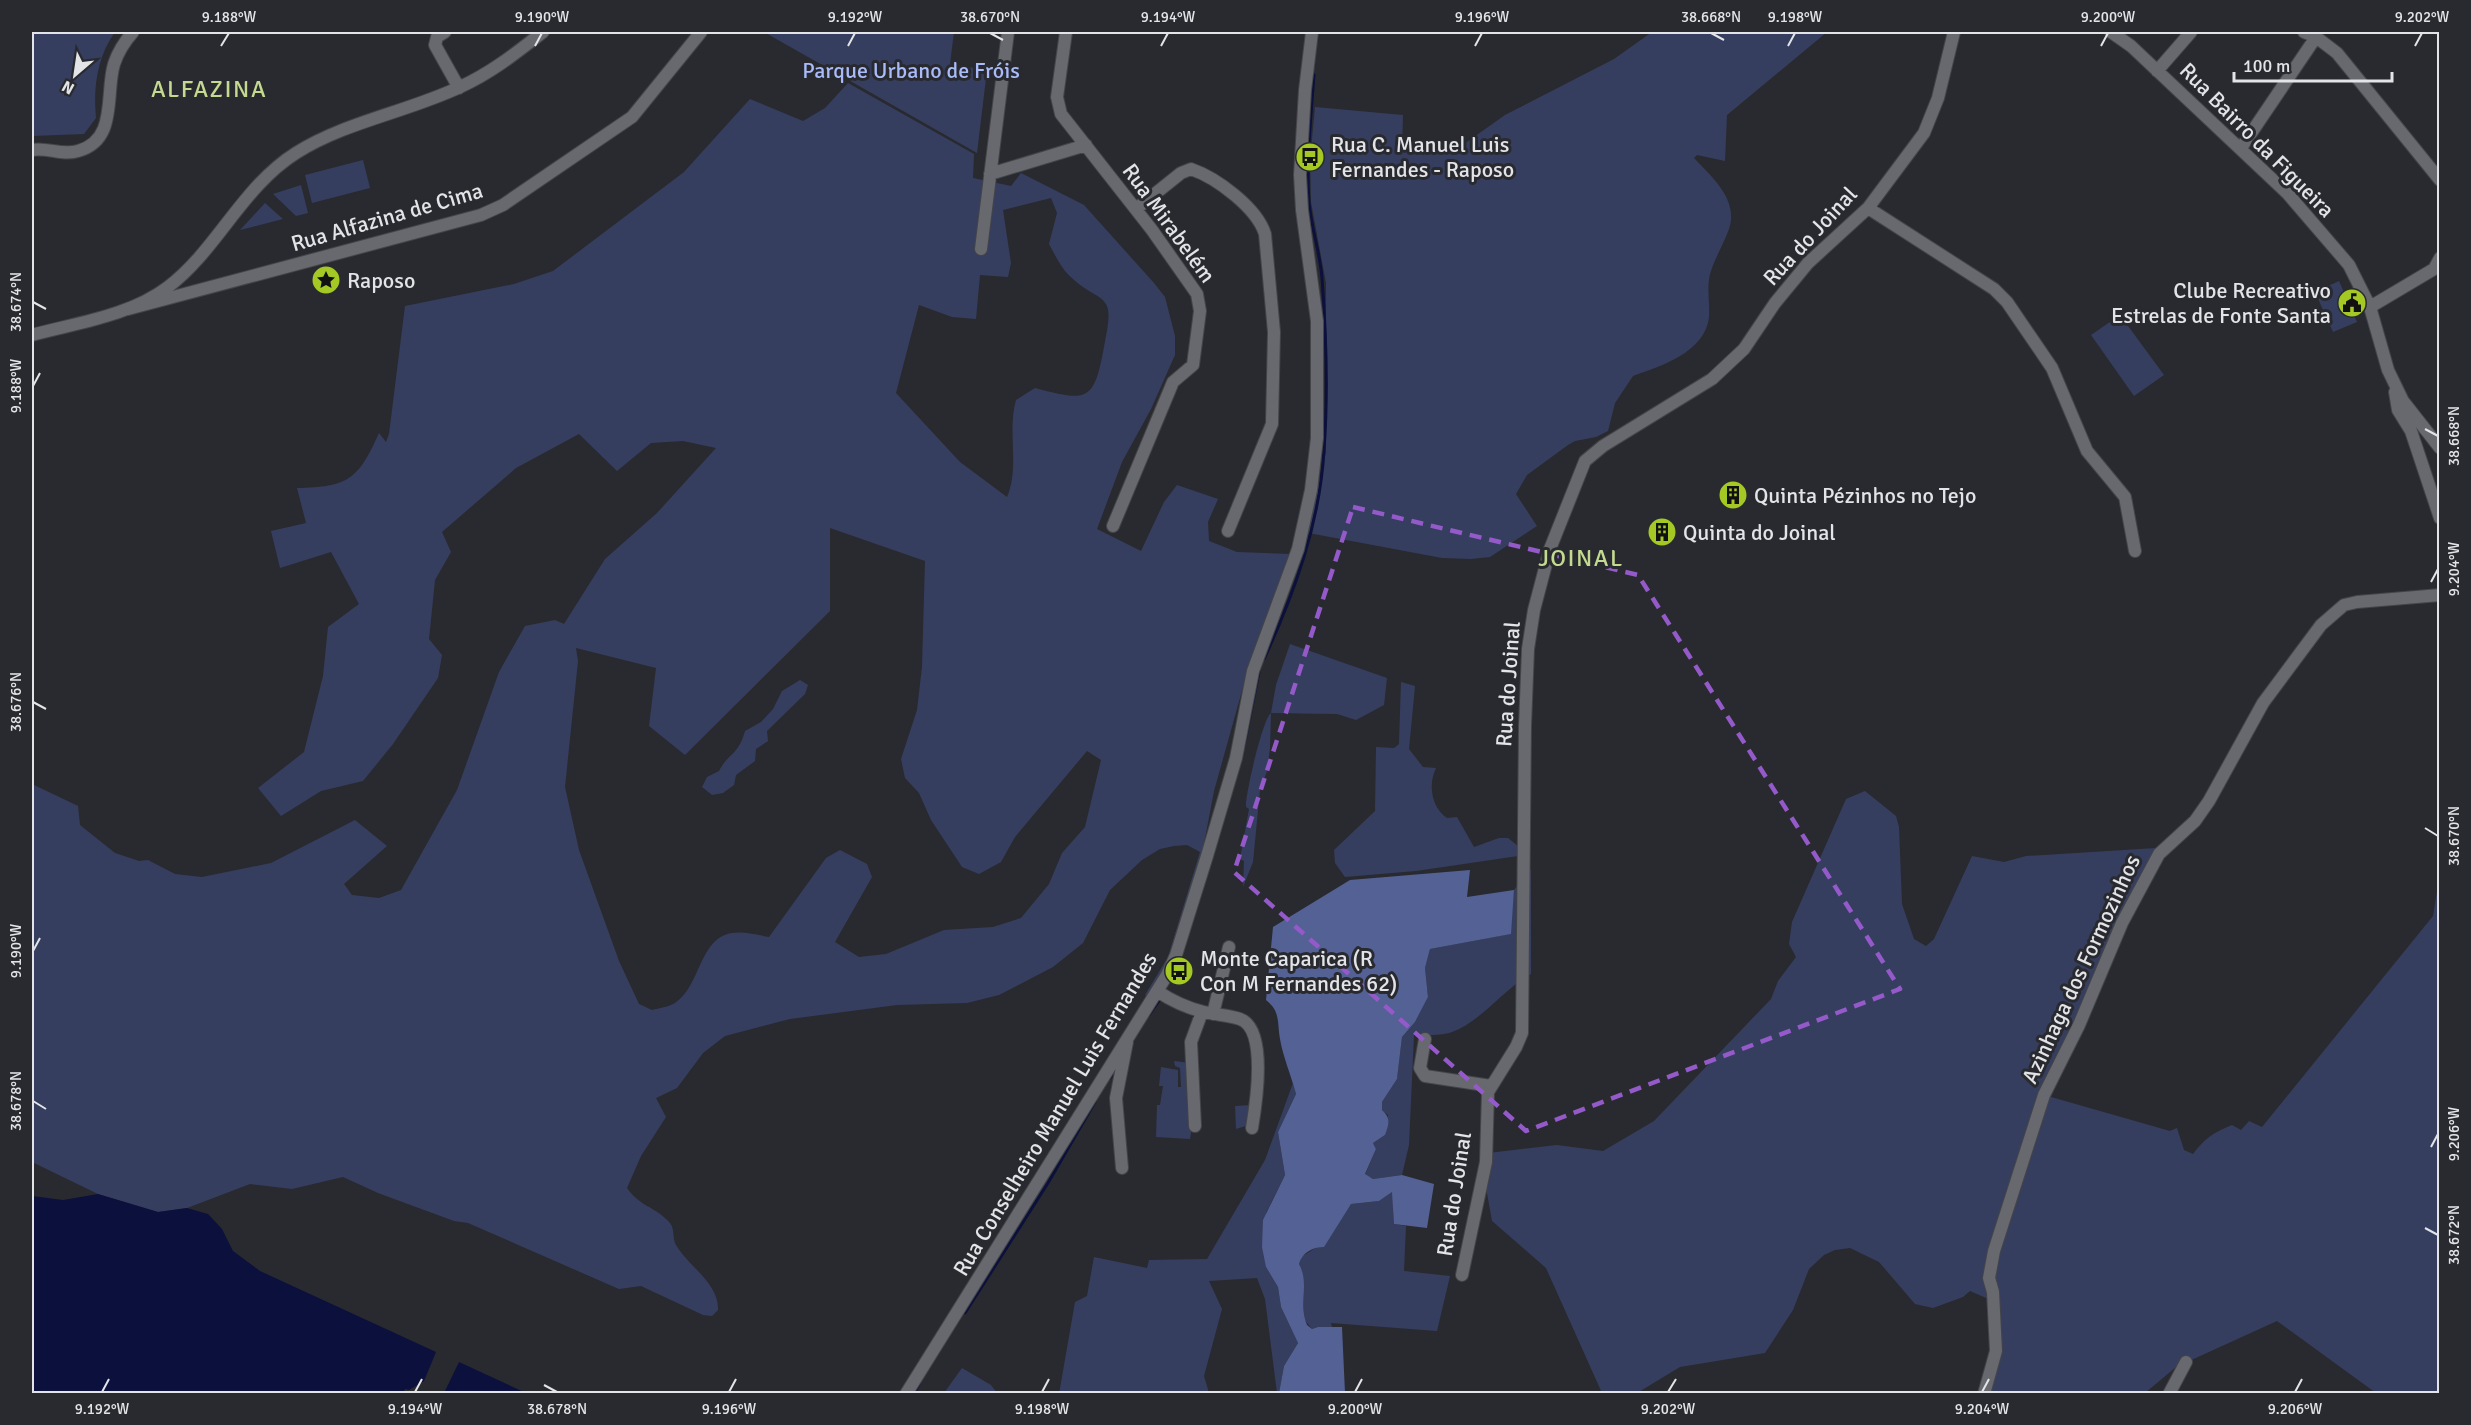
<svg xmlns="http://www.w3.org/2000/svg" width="2471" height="1425" viewBox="0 0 2471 1425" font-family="Signika,sans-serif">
<rect width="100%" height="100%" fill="#292a2f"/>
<path fill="#363e5f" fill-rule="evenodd" d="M32 32H115C97 57 93 88 96 118L84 134 32 136Z
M764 32H954L950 64 987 70 977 153Z
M1652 32H1827L1727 115 1725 161 1697 155 1694 158C1712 177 1739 200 1729 229 1724 243 1716 256 1711 271 1706 285 1710 302 1709 317 1705 353 1660 366 1633 376L1615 403 1608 431 1596 437 1575 441 1568 445 1527 475 1516 494 1537 526 1490 557 1471 559 1442 558 1298 531 1321 476 1326 452V283L1311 202 1310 160 1315 107 1403 115 1402 149H1445L1464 144 1505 115 1614 59Z
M848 83 974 154 973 178 1011 186 1021 173 1084 205 1154 283 1165 297 1175 336V355L1151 409 1122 462 1097 529 1141 551 1164 502 1177 485 1218 499 1208 522 1209 541 1237 552 1290 554 1252 655 1214 791 1202 854 1169 958 1148 997 1145 995 1168 957 1200 852 1187 845 1174 846 1160 849 1142 860 1110 890 1083 943 1053 967 999 995 967 1003 897 1005 790 1019 725 1036 703 1053 677 1088 656 1098 666 1117 641 1156 627 1188C640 1207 655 1206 670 1223 675 1229 672 1238 676 1245 689 1267 719 1283 718 1310L712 1316 703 1315 641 1286 619 1289 468 1223 454 1221 378 1193 343 1177 292 1189 250 1184 187 1208 158 1212 98 1194 32 1162V784L78 806 80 825 115 853 139 861 148 860 175 874 202 877 271 863 355 820 387 846 344 884 352 895 379 898 401 890 457 790 499 672 525 626 555 620 564 624 605 559 657 513 716 448 683 441 651 443 617 471 579 434 516 468 442 532 451 552 435 580 429 639 442 655 438 678 393 744 363 781 321 791 281 816 258 788 304 752 323 676 328 627 359 604 331 552 280 568 271 531 306 523 297 488C348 487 358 480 379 433L386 442 389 434 405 306 514 284 553 271 684 172 750 99 803 121 825 108ZM1051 198 1057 213 1049 244C1061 266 1064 274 1086 289 1093 294 1103 297 1107 306 1111 316 1106 335 1104 347 1094 402 1088 402 1035 388L1016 400C1007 431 1020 467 1007 497L960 462 896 393 919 305 952 317 976 319 980 275 1008 277 1011 263 1003 210ZM830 528 925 561 922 667 917 710 901 759 905 778 919 793 931 820 962 867 979 874 1001 862 1015 837 1087 751 1101 760 1085 827 1062 853 1049 884 1021 918 993 927 944 930 886 954 859 957 835 942 872 877 867 864 840 850 826 858 769 937C758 935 743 931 732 933 699 938 701 986 675 1003 669 1007 659 1008 652 1010L639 1004 619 961 579 850 565 787 578 661 576 648 656 668 649 726 685 755 830 611Z
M363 160 370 188 312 203 305 175Z
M301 185 308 213 296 216 273 194Z
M265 203 283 219 240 230Z
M2339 281 2357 322 2333 332 2315 292Z
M2120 315 2164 375 2134 396 2091 335Z
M1290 644 1387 678 1384 705 1356 720 1337 714 1271 713 1270 748 1267 771 1260 790 1253 862 1243 887 1244 861 1240 859 1249 809 1246 807C1245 795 1263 718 1271 713L1276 685Z
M800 680 808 685 805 694 767 731 768 741 756 749 755 761 736 775 734 785 723 793 712 795 702 787 707 777 719 771C729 752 738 756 745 731L761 722 773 709 782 691Z
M1401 682 1415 686 1409 749 1423 767 1436 768C1428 784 1431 807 1447 818L1457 817 1474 847 1499 838H1508L1518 846V856L1416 871 1345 877 1335 863 1334 850 1375 811 1376 747 1394 748 1399 744Z
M1865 791 1896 816 1899 827 1902 904 1914 939 1926 946 1934 939 1972 856 2004 862 2026 856 2156 848 2159 854 2044 1095 2170 1131 2177 1128 2184 1150 2193 1154C2204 1139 2214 1132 2232 1125L2241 1130 2249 1121 2262 1127 2433 916 2439 879V1393H2376L2277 1321 2176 1367 2145 1393H1978L1989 1358 1991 1300 1970 1291 1963 1297 1933 1308 1915 1304 1879 1262 1850 1248 1835 1250 1824 1255 1809 1269 1793 1310 1765 1353 1680 1367 1637 1393H1602L1546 1268 1492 1221 1480 1154 1557 1145 1603 1151 1654 1121 1771 999 1778 981 1796 957 1789 944 1792 922 1846 799Z
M1531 869V974C1503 989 1482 1021 1452 1032 1441 1036 1425 1035 1414 1035L1409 1145 1402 1175 1373 1179 1365 1175 1376 1149 1373 1143 1385 1135 1388 1115 1382 1110V1102L1397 1079 1402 1037 1415 1022 1428 997 1425 968 1430 949 1510 934 1514 890Z
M1174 1061 1190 1063 1192 1127 1190 1139 1156 1137 1157 1105H1160L1163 1086H1159L1161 1067 1178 1070V1087H1181L1180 1068 1175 1066Z
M1293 1083 1296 1094 1278 1132 1285 1175 1266 1213V1267L1278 1287 1281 1307 1298 1343 1284 1366 1279 1393H1277L1265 1299 1257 1278 1209 1281 1222 1309 1204 1376 1209 1393 1059 1394 1075 1302 1087 1296 1094 1257 1147 1268 1149 1260 1207 1259 1265 1160Z
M1251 1105 1246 1126 1236 1129 1235 1106Z
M1393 1191 1394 1224 1406 1226 1404 1271 1450 1276 1437 1331 1331 1323 1332 1327H1318L1312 1329 1303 1318 1304 1296 1299 1264 1301 1257 1317 1247 1351 1204 1379 1201Z
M962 1368 991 1385 997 1393H944Z"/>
<path fill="#546194" d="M1470 870 1467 897 1514 890 1511 934 1430 949 1425 968 1428 997 1415 1022 1402 1037 1397 1079 1382 1102V1110C1391 1118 1389 1124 1385 1135L1373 1143 1376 1149 1365 1174 1373 1179 1402 1175 1434 1184 1427 1228 1394 1224 1392 1192 1379 1201 1351 1204 1324 1247C1312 1247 1302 1253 1299 1264 1310 1284 1298 1305 1307 1325L1312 1329 1318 1327H1342L1345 1393H1279L1284 1366 1298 1343 1281 1307 1278 1287 1266 1267 1262 1247 1263 1220 1285 1175 1278 1132 1296 1094C1291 1075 1283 1057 1280 1039 1277 1023 1281 1012 1266 1000L1273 927 1350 880Z"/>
<path fill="#0c103c" d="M98 1194 158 1212 187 1208 208 1214 222 1229 233 1251 260 1271 436 1352 424 1381 409 1390 405 1389 403 1394 32 1393V1196L63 1200Z
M459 1362 526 1393H444Z"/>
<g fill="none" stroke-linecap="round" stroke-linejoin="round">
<path stroke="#0c103c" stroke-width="3" d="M1264 659C1294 594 1320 523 1324 450 1328 397 1326 331 1322 278 1320 252 1311 227 1309 202 1306 160 1311 117 1314 75
M1244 746 1260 667
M1149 1015 1161 998
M1110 1078 1117 1066
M965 1313 1048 1183 1095 1102
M914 1394 919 1384"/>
<g stroke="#444549" stroke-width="14">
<path id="street" d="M445 32 437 37 435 45 459 88
M1066 32 1057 97 1061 114 1152 230 1197 294 1200 311 1193 365 1173 382 1113 526
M2111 32 2131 46 2288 194 2349 265 2370 307 2388 370 2403 401 2440 448
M2304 32 2316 37 2337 53 2440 180
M2157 71 2191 32
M2241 148 2316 37
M32 150C47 147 62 156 78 151 118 140 105 94 114 64 118 52 125 41 133 32
M990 174 1086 145
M1868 208 1994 289 2007 302 2052 368 2087 451 2125 497 2135 551
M1136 209 1181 173 1191 169C1217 178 1257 208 1265 234L1274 332 1272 424 1228 531
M981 249 1008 32
M2370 307 2434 269 2440 258
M128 309 481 215 503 205 632 117 701 32
M32 335C76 323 130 316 168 287 217 250 242 187 296 153 345 122 407 112 460 87 491 73 516 53 543 32
M2395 392 2398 410 2411 431 2440 518
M1157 991C1172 1001 1187 1008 1204 1012 1216 1015 1229 1015 1240 1019 1268 1029 1256 1104 1252 1128
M1213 1014 1229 947
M1425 1039 1420 1068 1425 1076 1491 1086
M1195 1126 1191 1042 1202 1012
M1122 1168 1116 1098 1127 1042
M1462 1275 1486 1162 1488 1092 1516 1047 1522 1033 1525 726 1528 649 1534 610 1550 549 1585 461 1603 446 1712 379 1744 349 1775 303 1808 263 1868 208 1924 133 1938 98 1954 32
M906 1394 1167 975 1176 955 1207 856 1236 758 1253 671 1298 549 1311 490 1317 438V321L1302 210 1300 175 1305 90 1312 32
M1984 1394 1996 1351 1993 1292 1989 1278 1994 1251 2044 1095 2079 1025 2122 923 2159 854 2195 821 2209 801 2263 703 2321 625 2344 605 2357 602 2440 595
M2169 1394 2186 1362"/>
</g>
<use href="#street" stroke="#67696e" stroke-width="12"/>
</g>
<path fill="none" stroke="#955ac9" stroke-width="4.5" stroke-dasharray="12 8" stroke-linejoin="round" d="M1353 507 1638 575 1900 989 1526 1131 1234 872Z"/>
<path fill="none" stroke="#e3e4e7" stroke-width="2" d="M990 33 1003 40M1711 33 1724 40M221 46 229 33M535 46 542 33M848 46 855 33M1161 46 1168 33M1475 46 1482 33M1788 46 1795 33M2101 46 2108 33M2415 46 2422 33M33 302 46 309M33 386 40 373M2425 429 2438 436M2431 582 2438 569M33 702 46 709M2425 828 2438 836M33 951 40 938M33 1101 46 1109M2431 1147 2438 1134M2425 1228 2438 1235M544 1385 557 1392M102 1392 109 1379M415 1392 422 1379M729 1392 736 1379M1042 1392 1049 1379M1355 1392 1362 1379M1668 1392 1676 1379M1982 1392 1989 1379M2295 1392 2302 1379"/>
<defs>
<g id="bus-disc" transform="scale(1.5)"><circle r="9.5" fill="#a4c824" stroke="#292a2f"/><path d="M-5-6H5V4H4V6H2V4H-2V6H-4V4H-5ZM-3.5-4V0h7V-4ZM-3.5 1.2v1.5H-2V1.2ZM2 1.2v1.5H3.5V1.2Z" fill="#111"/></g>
<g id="sight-disc" transform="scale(1.5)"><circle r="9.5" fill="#a4c824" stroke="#292a2f"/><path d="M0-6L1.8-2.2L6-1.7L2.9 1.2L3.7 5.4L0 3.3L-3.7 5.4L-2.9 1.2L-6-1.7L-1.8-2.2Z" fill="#111"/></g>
<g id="civic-disc" transform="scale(1.5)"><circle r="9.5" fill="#a4c824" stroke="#292a2f"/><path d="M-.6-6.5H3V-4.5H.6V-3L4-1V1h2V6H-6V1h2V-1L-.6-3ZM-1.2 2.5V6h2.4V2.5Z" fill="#111"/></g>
<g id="building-disc" transform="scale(1.5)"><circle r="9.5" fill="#a4c824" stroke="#292a2f"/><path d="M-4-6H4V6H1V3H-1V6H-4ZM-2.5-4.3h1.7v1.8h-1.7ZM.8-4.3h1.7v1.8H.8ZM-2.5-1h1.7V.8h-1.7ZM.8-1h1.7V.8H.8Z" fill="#111"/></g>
</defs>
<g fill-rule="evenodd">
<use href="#bus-disc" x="1310" y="157"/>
<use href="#sight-disc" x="326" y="280"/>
<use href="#civic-disc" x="2352" y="303"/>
<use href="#building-disc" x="1733" y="495"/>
<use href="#building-disc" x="1662" y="532"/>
<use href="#bus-disc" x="1179" y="971"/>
</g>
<g text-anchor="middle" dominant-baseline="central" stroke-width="6" stroke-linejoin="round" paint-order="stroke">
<g font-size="22" fill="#a9bbf9" stroke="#292a2f">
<text x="911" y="70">Parque Urbano de Fróis</text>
</g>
<g font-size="22" fill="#e3e4e7" stroke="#292a2f">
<text transform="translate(2257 140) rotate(45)">Rua Bairro da Figueira</text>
<text transform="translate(387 217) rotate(-16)">Rua Alfazina de Cima</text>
<text transform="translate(1169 223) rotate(54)">Rua Mirabelém</text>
<text transform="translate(1810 236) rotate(-47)">Rua do Joinal</text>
<text transform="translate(1508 684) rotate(-86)">Rua do Joinal</text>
<text transform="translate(2081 969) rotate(-65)">Azinhaga dos Formozinhos</text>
<text transform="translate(1055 1114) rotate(-59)">Rua Conselheiro Manuel Luis Fernandes</text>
<text transform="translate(1454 1194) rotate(-81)">Rua do Joinal</text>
</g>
<g font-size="22" fill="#e3e4e7" stroke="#292a2f" text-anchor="start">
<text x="1331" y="144">Rua C. Manuel Luis<tspan x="1331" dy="25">Fernandes - Raposo</tspan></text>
<text x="347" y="280">Raposo</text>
<text x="2331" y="290" text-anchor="end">Clube Recreativo<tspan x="2331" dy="25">Estrelas de Fonte Santa</tspan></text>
<text x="1754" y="495">Quinta Pézinhos no Tejo</text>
<text x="1683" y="532">Quinta do Joinal</text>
<text x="1200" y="958">Monte Caparica (R<tspan x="1200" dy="25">Con M Fernandes 62)</tspan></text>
</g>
<g font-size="24" letter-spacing="1.5" fill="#c4da90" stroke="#292a2f">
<text x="209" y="89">ALFAZINA</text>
<text x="1581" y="558">JOINAL</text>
</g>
</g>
<rect width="2471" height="1425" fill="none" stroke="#292a2f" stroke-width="66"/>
<g transform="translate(75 75) rotate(209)" stroke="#292a2f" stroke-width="4.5" paint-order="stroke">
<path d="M0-4.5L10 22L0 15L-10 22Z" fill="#e3e4e7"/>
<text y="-9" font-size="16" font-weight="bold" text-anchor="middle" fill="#e3e4e7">N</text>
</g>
<path d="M2234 72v9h158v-9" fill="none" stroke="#e3e4e7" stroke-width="3"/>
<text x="2243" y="72" font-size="18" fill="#e3e4e7" stroke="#292a2f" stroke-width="4.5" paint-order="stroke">100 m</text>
<rect x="33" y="33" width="2405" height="1359" fill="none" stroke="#e3e4e7" stroke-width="2"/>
<g font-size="15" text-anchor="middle" fill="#e3e4e7">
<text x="229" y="22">9.188°W</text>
<text x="542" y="22">9.190°W</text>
<text x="855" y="22">9.192°W</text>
<text x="990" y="22">38.670°N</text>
<text x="1168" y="22">9.194°W</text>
<text x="1482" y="22">9.196°W</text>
<text x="1711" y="22">38.668°N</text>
<text x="1795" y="22">9.198°W</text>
<text x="2108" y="22">9.200°W</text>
<text x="2422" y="22">9.202°W</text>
<text transform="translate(16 302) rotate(-90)" y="5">38.674°N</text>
<text transform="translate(16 386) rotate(-90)" y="5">9.188°W</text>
<text transform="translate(2454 436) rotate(-90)" y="5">38.668°N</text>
<text transform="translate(2454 569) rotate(-90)" y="5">9.204°W</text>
<text transform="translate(16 702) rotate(-90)" y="5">38.676°N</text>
<text transform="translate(2454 836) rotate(-90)" y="5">38.670°N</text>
<text transform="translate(16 951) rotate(-90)" y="5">9.190°W</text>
<text transform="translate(16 1101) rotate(-90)" y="5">38.678°N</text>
<text transform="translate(2454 1134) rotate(-90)" y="5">9.206°W</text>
<text transform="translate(2454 1235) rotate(-90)" y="5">38.672°N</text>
<text x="102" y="1414">9.192°W</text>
<text x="415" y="1414">9.194°W</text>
<text x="557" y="1414">38.678°N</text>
<text x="729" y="1414">9.196°W</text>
<text x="1042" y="1414">9.198°W</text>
<text x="1355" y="1414">9.200°W</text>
<text x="1668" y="1414">9.202°W</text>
<text x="1982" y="1414">9.204°W</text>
<text x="2295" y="1414">9.206°W</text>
</g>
</svg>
